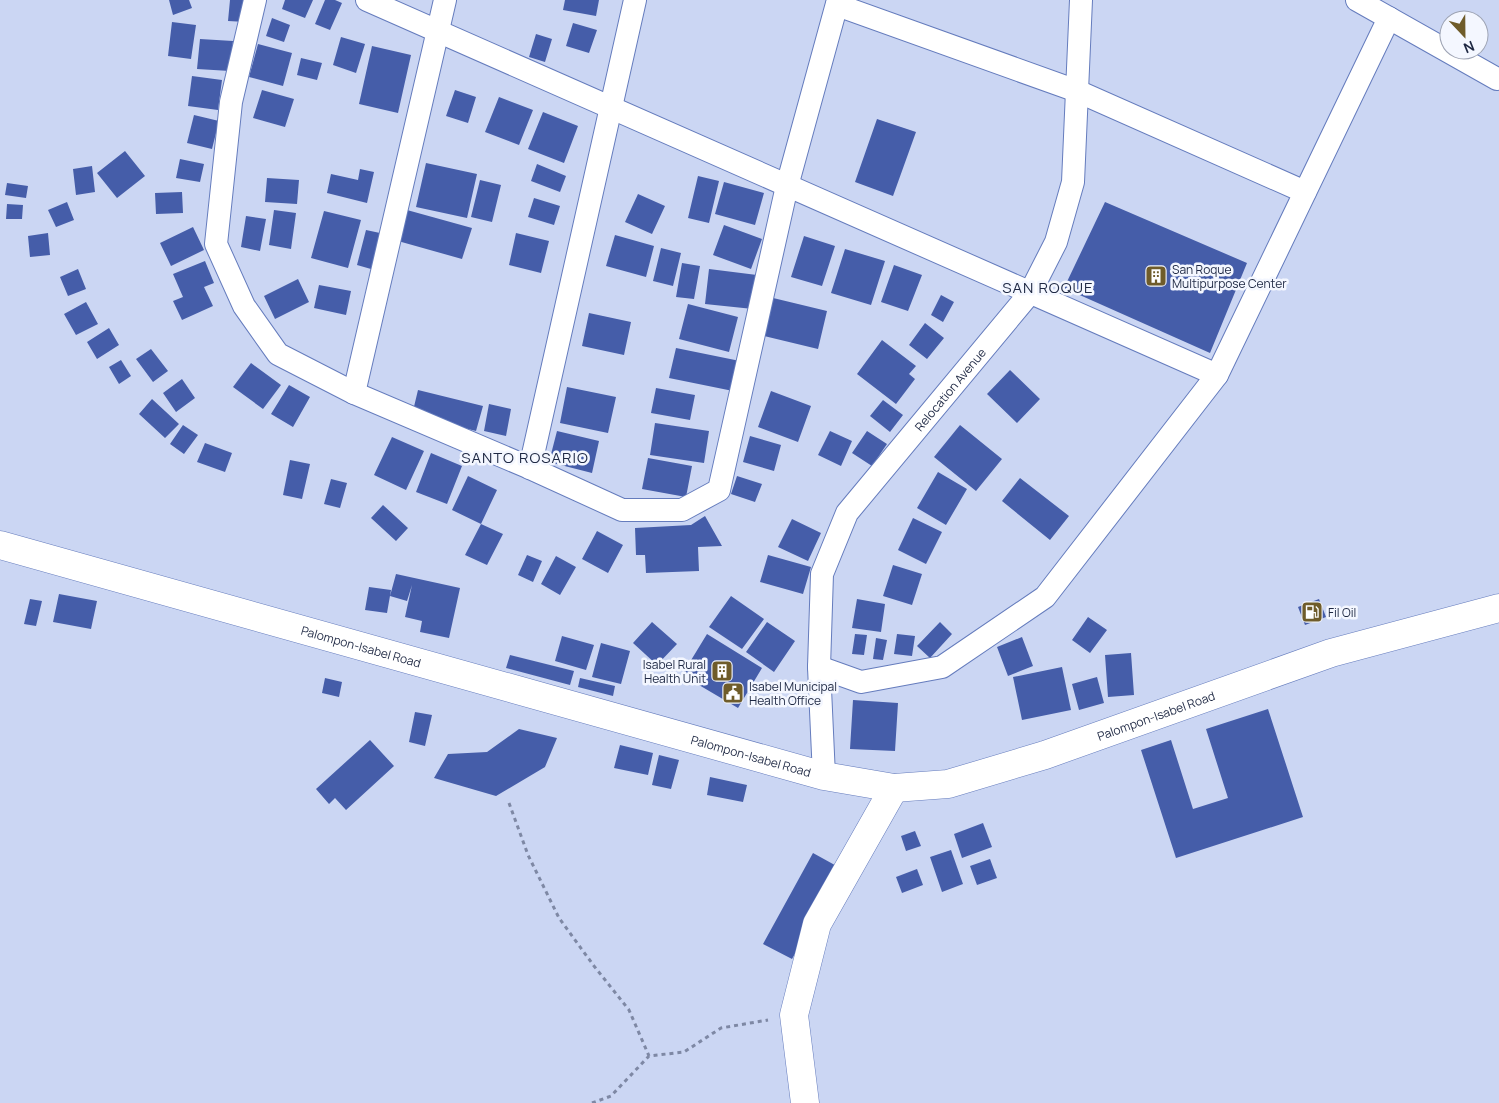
<svg xmlns="http://www.w3.org/2000/svg" width="1499" height="1103" viewBox="0 0 1499 1103" font-family="Manrope,sans-serif">
<rect width="100%" height="100%" fill="#cbd6f3"/>
<path fill="#455da9" d="M169 0H189L192 8 173 15Z
M230 0H248L246 22 228 21Z
M285 0H313L305 18 282 9Z
M325 0H335L342 3 330 30 315 24Z
M565 0H599L596 16 563 10Z
M272 18 290 25 284 42 266 36Z
M172 22 196 25 191 59 168 56Z
M573 23 597 30 589 53 566 46Z
M536 34 552 39 545 62 529 57Z
M341 37 365 44 356 73 333 65Z
M200 39 233 41 230 71 197 69Z
M258 44 292 53 283 86 249 77Z
M372 46 411 55 398 113 359 104Z
M301 58 322 63 317 80 297 75Z
M192 76 222 80 218 110 188 106Z
M262 90 294 99 285 127 253 118Z
M455 90 476 97 468 123 446 116Z
M499 97 533 110 519 145 485 132Z
M543 112 578 126 564 163 528 149Z
M194 115 219 121 212 149 187 143Z
M877 119 916 132 893 196 855 182Z
M125 151 145 176 117 198 97 173Z
M180 159 204 164 200 182 176 178Z
M426 163 477 174 467 218 416 207Z
M537 164 566 176 560 192 531 181Z
M92 166 95 192 76 195 73 169Z
M360 169 374 172 367 203 327 193 331 174 358 180Z
M698 176 719 181 709 223 688 218Z
M267 178 299 180 297 204 265 202Z
M480 180 501 185 492 222 471 217Z
M724 182 764 193 755 225 715 214Z
M7 183 28 186 26 198 5 195Z
M182 192 183 213 156 214 155 193Z
M638 194 665 206 652 234 625 222Z
M534 198 560 206 554 225 528 217Z
M67 202 74 220 56 227 48 210Z
M1105 202 1247 263 1210 353 1064 288Z
M7 204 23 205 22 219H6Z
M274 210 296 213 291 249 269 245Z
M407 210 472 228 462 259 398 241Z
M324 211 361 220 348 268 311 258Z
M246 216 266 219 260 251 241 247Z
M724 225 762 239 751 269 713 255Z
M193 227 204 250 171 266 160 243Z
M366 230 380 233 371 269 357 265Z
M48 233 50 255 30 257 28 236Z
M516 233 549 241 541 273 509 265Z
M615 235 654 246 646 277 606 266Z
M804 236 835 246 822 286 791 277Z
M661 248 681 253 673 286 653 281Z
M845 249 885 261 871 305 831 293Z
M205 261 214 283 204 287 213 306 182 320 173 301 183 297 173 274Z
M682 263 700 266 694 299 676 297Z
M894 265 922 275 908 311 881 302Z
M78 269 86 289 68 296 60 277Z
M709 269 757 275 753 309 705 304Z
M298 279 309 302 275 319 264 296Z
M319 285 351 291 346 315 314 308Z
M941 295 954 302 943 322 931 315Z
M769 297 827 311 818 349 760 335Z
M86 302 98 324 76 335 64 314Z
M688 304 738 317 729 352 679 339Z
M589 313 631 322 624 355 582 346Z
M925 323 944 338 927 359 909 345Z
M109 328 119 345 97 359 87 342Z
M882 340 916 366 909 374 915 379 896 404 857 374Z
M676 348 740 361 733 391 669 378Z
M151 349 168 371 153 382 136 359Z
M121 360 131 376 119 384 109 367Z
M251 363 281 385 263 409 233 387Z
M1010 370 1040 399 1017 423 987 394Z
M182 379 195 398 176 412 163 393Z
M289 385 310 397 293 427 271 414Z
M567 387 616 397 608 433 560 423Z
M656 388 695 395 690 420 651 413Z
M418 390 483 406 476 431 412 415Z
M771 391 811 406 798 442 758 427Z
M152 399 179 424 165 438 139 414Z
M883 400 903 415 890 432 870 416Z
M489 404 511 409 506 436 484 431Z
M655 423 709 431 704 463 650 455Z
M183 425 198 435 184 454 170 444Z
M960 425 1002 459 976 491 934 457Z
M557 431 599 441 592 473 549 462Z
M830 431 852 441 841 466 818 455Z
M867 431 887 444 872 466 852 453Z
M750 436 781 445 774 471 743 462Z
M392 437 424 451 406 490 374 475Z
M205 443 232 453 225 472 197 462Z
M431 453 462 466 447 504 416 492Z
M648 458 692 466 686 497 642 489Z
M290 460 310 464 302 499 283 495Z
M938 472 967 489 946 525 917 508Z
M468 476 497 490 481 524 452 510Z
M737 476 762 484 755 502 731 494Z
M1020 478 1069 516 1050 540 1002 501Z
M331 479 347 483 340 508 324 504Z
M383 505 408 528 396 541 371 518Z
M705 516 722 546 698 547 699 571 646 573 645 555H636L635 528 691 525Z
M913 518 942 532 926 564 898 550Z
M792 519 821 533 808 561 778 547Z
M481 524 503 534 487 565 465 555Z
M597 531 623 545 608 573 582 559Z
M527 555 542 561 533 582 518 575Z
M768 555 811 567 803 594 760 582Z
M556 556 576 567 560 595 541 584Z
M893 565 922 574 912 605 883 596Z
M396 574 460 588 449 638 420 632 422 621 405 617 412 585 407 601 390 596Z
M369 587 391 590 387 613 365 610Z
M59 594 97 601 91 629 53 622Z
M731 596 764 619 742 649 709 627Z
M30 599 42 601 36 626 24 624Z
M857 599 885 604 881 632 852 628Z
M1319 599 1326 617 1305 625 1298 607Z
M1088 617 1107 630 1090 653 1072 640Z
M652 622 677 644 657 665 633 643Z
M767 622 795 641 774 672 746 652Z
M940 622 952 634 930 658 917 646Z
M707 634 762 668 738 708 682 675Z
M855 634 867 635 864 655 852 654Z
M897 634 915 636 912 656 894 654Z
M562 636 594 645 586 670 555 661Z
M1022 637 1033 666 1008 676 997 647Z
M876 638 887 640 883 660 873 659Z
M601 643 630 651 621 684 592 677Z
M1131 653 1134 695 1108 697 1105 655Z
M510 655 574 671 570 685 506 668Z
M1062 667 1071 710 1022 720 1013 677Z
M1097 677 1104 703 1079 710 1072 684Z
M325 678 342 682 339 697 322 693Z
M580 678 615 686 613 696 578 687Z
M853 700 898 703 895 751 850 749Z
M1268 709 1303 817 1176 858 1141 750 1171 740 1193 809 1228 798 1206 729Z
M415 712 432 715 425 746 409 742Z
M519 729 557 738 545 767 496 796 434 778 448 754 487 752Z
M370 740 394 766 346 810 335 798 329 804 316 789Z
M620 745 653 753 648 775 614 768Z
M659 755 679 760 671 789 652 785Z
M710 777 747 785 743 802 707 795Z
M983 823 992 847 962 858 954 834Z
M915 831 921 846 906 851 901 836Z
M951 850 963 884 942 892 930 857Z
M813 853 842 869 792 959 763 944Z
M990 859 997 878 977 885 970 866Z
M917 869 923 885 902 893 896 877Z"/>
<g fill="none" stroke-linecap="round" stroke-linejoin="round">
<g stroke="#657cbd" stroke-width="24">
<g id="street">
<path d="M255 0 231 102 216 244 244 306 278 354 354 393 530 468 622 510H682L719 490 787 186 838 0"/>
<path d="M367 0 1217 375"/>
<path d="M1357 0 1497 79"/>
<path d="M837 5 1077 91 1305 192"/>
<path d="M354 393 445 0"/>
<path d="M530 468 635 0"/>
<path d="M819 667 861 682 942 667 1045 597 1217 375 1389 18"/>
<path id="s1" d="M824 776 819 667 822 574 847 513 1030 293 1056 242 1073 182 1081 0"/>
</g>
</g>
<g stroke="#657cbd" stroke-width="29">
<path id="secondary" d="M805 1103 794 1015 817 924 894 788"/>
</g>
<g stroke="#657cbd" stroke-width="29">
<g id="highway">
<path id="s2" d="M0 545 824 776 894 788 948 784 1045 755 1331 653 1499 608"/>
</g>
</g>
<path stroke="#7e88a4" stroke-width="3" stroke-dasharray="4 4" stroke-linecap="butt" d="M509 803 528 855 559 918 594 966 629 1010 649 1056
M592 1103 611 1096 649 1056 684 1052 721 1028 768 1020"/>
<use href="#street" stroke="#fff" stroke-width="22"/>
<use href="#secondary" stroke="#fff" stroke-width="28"/>
<use href="#highway" stroke="#fff" stroke-width="28"/>
</g>
<defs>
<g id="building-square" transform="scale(1.125)"><rect x="-9" y="-9" width="18" height="18" rx="4" fill="#6f5c2a" stroke="#f4f7ff"/><path d="M-4-6H4V6H1V3H-1V6H-4ZM-2.5-4.3h1.7v1.8h-1.7ZM.8-4.3h1.7v1.8H.8ZM-2.5-1h1.7V.8h-1.7ZM.8-1h1.7V.8H.8Z" fill="#fff"/></g>
<g id="fuel-square" transform="scale(1.125)"><rect x="-9" y="-9" width="18" height="18" rx="4" fill="#6f5c2a" stroke="#f4f7ff"/><path d="M-5.5-6h7V0h2V4h1.3V-2.5L3-4.5l.8-.8L6-3V5H2.5V1h-1V6h-7ZM-4.2-4.7v3.2H.2V-4.7Z" fill="#fff"/></g>
<g id="civic-square" transform="scale(1.125)"><rect x="-9" y="-9" width="18" height="18" rx="4" fill="#6f5c2a" stroke="#f4f7ff"/><path d="M-.6-6.5H3V-4.5H.6V-3L4-1V1h2V6H-6V1h2V-1L-.6-3ZM-1.2 2.5V6h2.4V2.5Z" fill="#fff"/></g>
</defs>
<g fill-rule="evenodd">
<use href="#building-square" x="1156" y="276"/>
<use href="#fuel-square" x="1312" y="612"/>
<use href="#building-square" x="722" y="671"/>
<use href="#civic-square" x="733" y="693"/>
</g>
<g text-anchor="middle" dominant-baseline="central" stroke-width="5" stroke-linejoin="round" paint-order="stroke">
<g font-size="12" fill="#1e2843" stroke="#f4f7ff" text-anchor="start">
<text x="1172" y="269">San Roque<tspan x="1172" dy="14">Multipurpose Center</tspan></text>
<text x="1328" y="612">Fil Oil</text>
<text x="706" y="664" text-anchor="end">Isabel Rural<tspan x="706" dy="14">Health Unit</tspan></text>
<text x="749" y="686">Isabel Municipal<tspan x="749" dy="14">Health Office</tspan></text>
</g>
<g font-size="12" fill="#1e2843" stroke="#f4f7ff">
<text stroke="none"><textPath href="#s1" startOffset="429">Relocation Avenue</textPath></text>
<text stroke="none"><textPath href="#s2" startOffset="375">Palompon-Isabel Road</textPath></text>
<text stroke="none"><textPath href="#s2" startOffset="1200">Palompon-Isabel Road</textPath></text>
<text stroke="none"><textPath href="#s2" startOffset="780">Palompon-Isabel Road</textPath></text>
</g>
<g font-size="15" letter-spacing="1" fill="#1e2843" stroke="#f4f7ff">
<text x="1048" y="287">SAN ROQUE</text>
<text x="525" y="457">SANTO ROSARIO</text>
</g>
</g>
<g transform="translate(1464 35) rotate(158)"><circle r="24" fill="#f4f7ff" stroke="#9ea4b4"/>
<path d="M0-4L9 19L0 12L-9 19Z" fill="#6f5c2a"/>
<text y="-8" font-size="14" font-weight="bold" text-anchor="middle" fill="#1e2843">N</text>
</g>
</svg>
